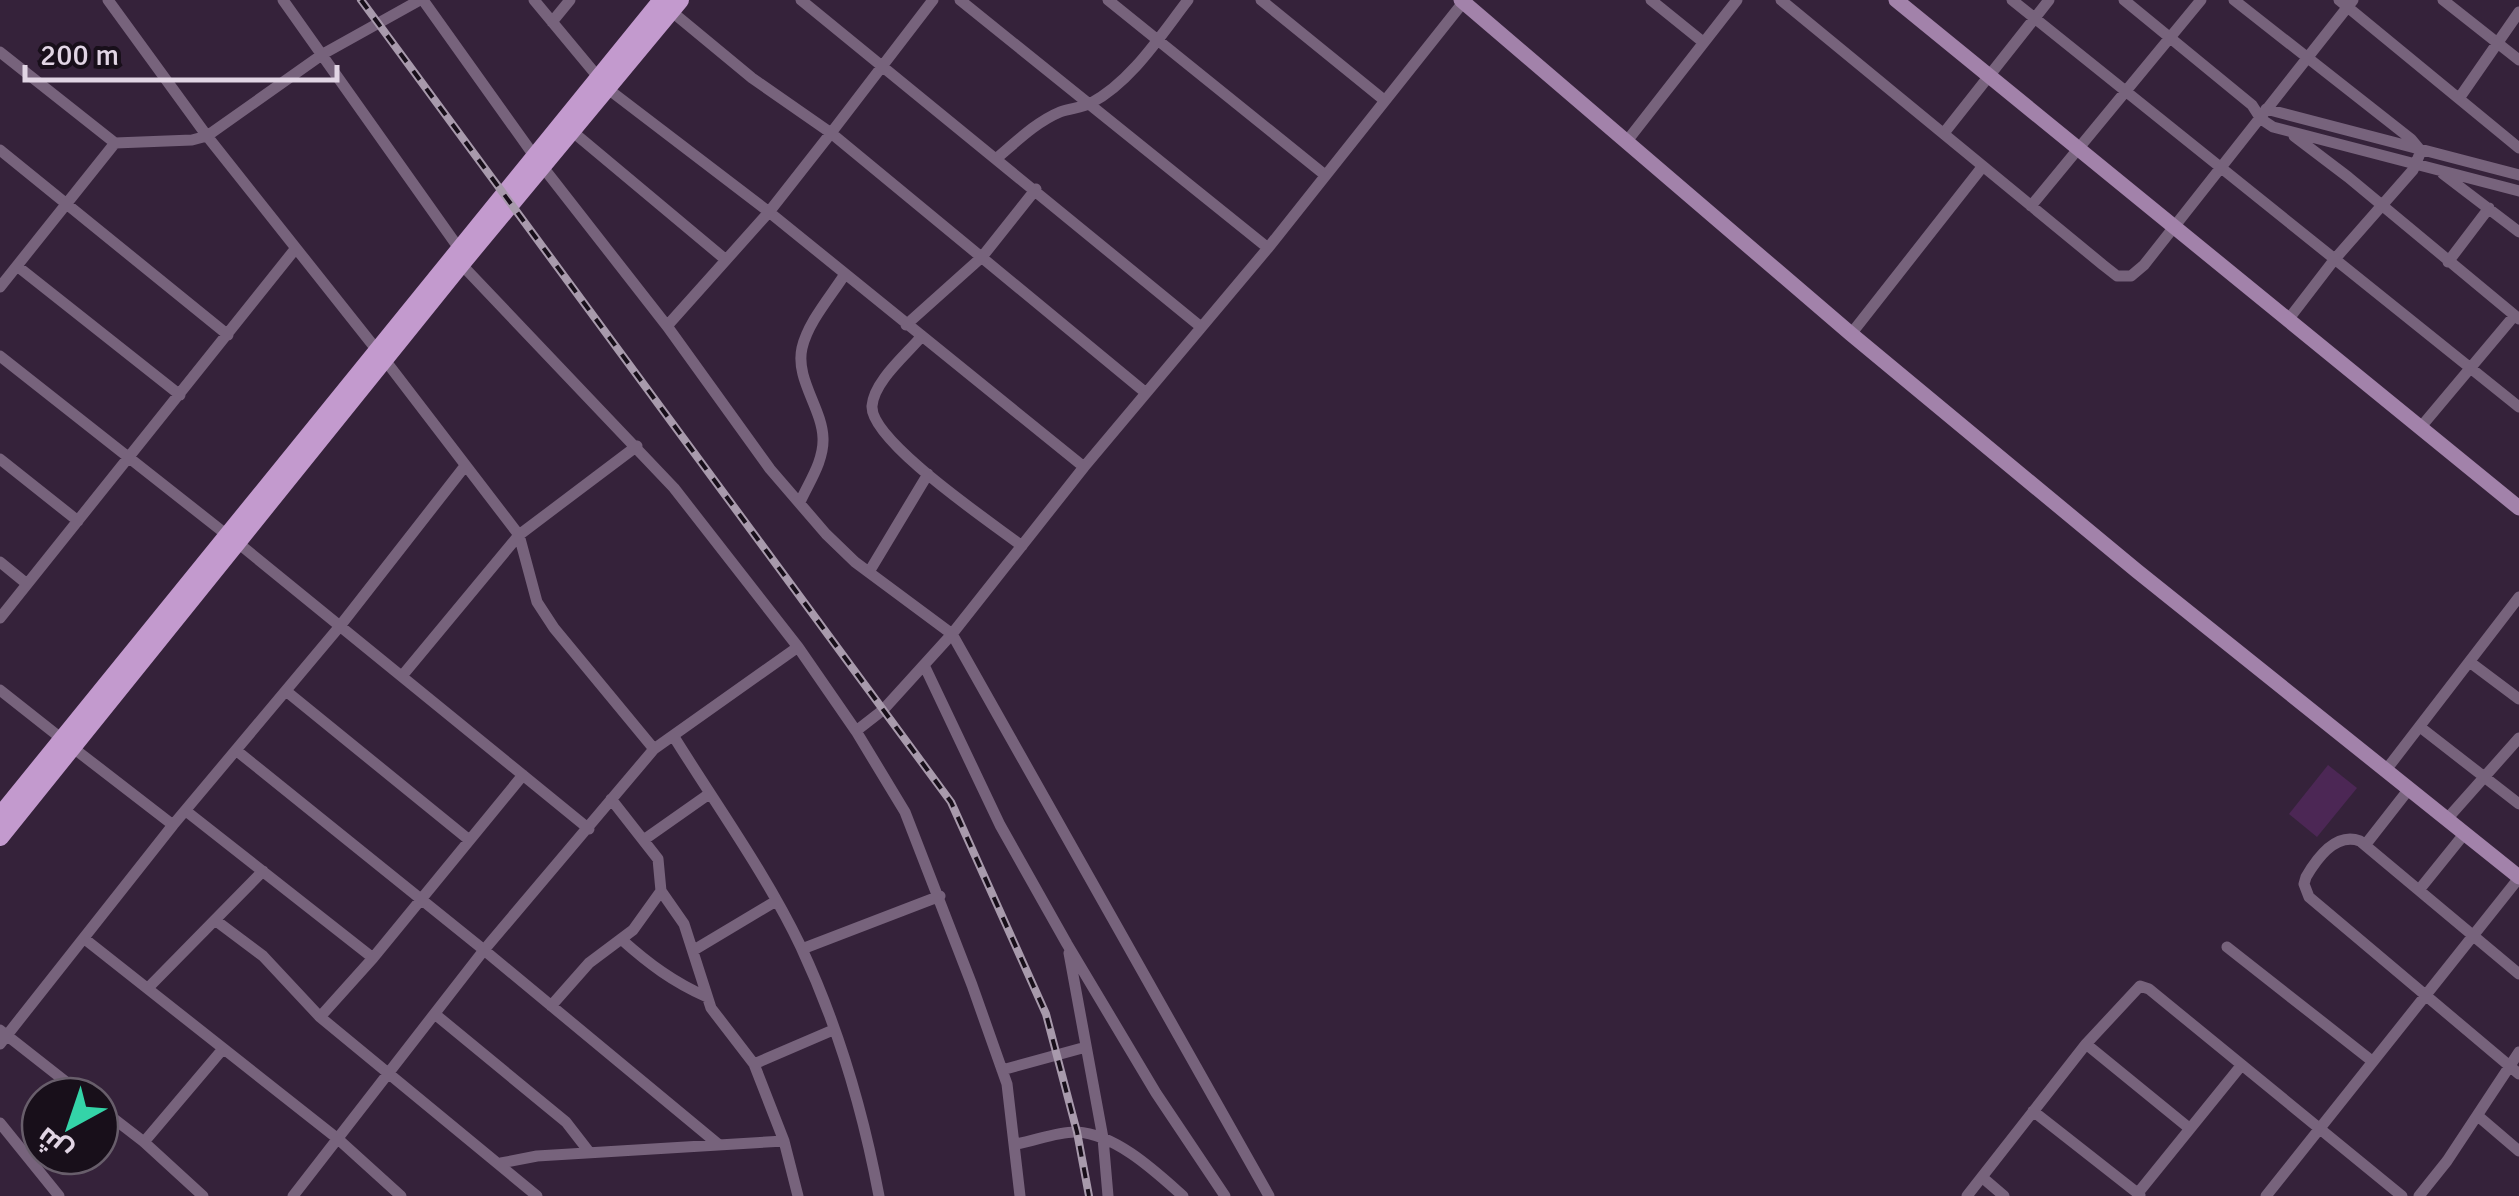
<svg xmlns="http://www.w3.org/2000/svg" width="2519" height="1196" viewBox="0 0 2519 1196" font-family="Signika,Cairo,sans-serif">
<rect width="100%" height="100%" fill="#35223a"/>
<path fill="#4c2755" d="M2328 765 2357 788 2317 837 2289 814Z"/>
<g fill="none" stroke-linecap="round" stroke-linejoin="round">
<path stroke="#77637c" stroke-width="11" d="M108 0 207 136 376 349
M283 0 458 247
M423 0 535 157 667 326 770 469 826 534 855 562 952 634 1269 1196
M534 0 608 89 769 212 1084 467
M801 0 1201 327
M960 0 1268 248
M1108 0 1325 175
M1261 0 1384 100
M1651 0 1703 42
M1781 0 2103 265 2117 276H2131L2144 265 2353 0
M2012 0 2519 407
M2124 0 2252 105 2261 119 2273 127 2519 191
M2234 0 2411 139 2421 151 2413 170 2334 260 2288 320
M2339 0 2519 148
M2443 0 2519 60
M671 11 752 78 831 133 933 0
M552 22 570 0
M0 52 115 143 192 140 207 136 323 54 420 0
M2460 97 2519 12
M2266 109 2519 175
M573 132 726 260
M1944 133 2049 0
M2294 136 2348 177 2519 319
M1627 141 1737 0
M0 150 228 335
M997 158C1016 142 1036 122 1060 112 1070 108 1082 108 1091 103 1131 82 1161 35 1188 0
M2443 174 2519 232
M2031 206 2201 0
M2448 262 2489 208
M461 264 674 488 798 647 856 731 905 812 972 985 1007 1084 1020 1196
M17 266 180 395
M0 287 115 143
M906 325 982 257 1036 189
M667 326 769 212 831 133 1146 393
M1851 334 1983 166
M921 337C906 355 874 381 872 406 870 441 992 523 1022 546
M0 356 227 535
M385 360 519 535 537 602 554 628 654 749
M2420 428 2514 316
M0 459 78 521
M800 502C809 482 824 461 823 438 822 408 795 379 802 348 808 322 831 296 845 274
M238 543 589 829
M0 562 27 584
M869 572 928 474
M0 618 296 248
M2471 663 2519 699
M924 665 1000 825 1067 944 1156 1093 1225 1196
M402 676 519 535 637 446
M0 690 62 739
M286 691 468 839
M2420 727 2519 804
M856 731 883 710 952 634 1084 467 1268 248 1465 0
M674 737C717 806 766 874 801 947 838 1026 863 1111 879 1196
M72 747 173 825
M237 751 484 950 718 1144
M2386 770 2519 597
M611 799 658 859 661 891 684 924 711 1008 754 1064 784 1141 798 1196
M186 811 373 958
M2447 819 2519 738
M645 839 709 794
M2366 844 2409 789
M2419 890 2465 833
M215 920 263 956 320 1017 537 1196
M621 939C649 964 673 982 707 997
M86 940 338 1139 401 1196
M2227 947 2372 1061
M802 949 940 896
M694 950 776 901
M1069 953 1103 1138 1108 1196
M2519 974 2360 841C2336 832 2317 858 2306 877L2304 884 2309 897 2519 1074
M148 988 263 871
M551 1006 589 963 633 930 661 891
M436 1015 566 1122 590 1153
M320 1017 373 958 523 775
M0 1030 84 1096
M0 1044 173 825 340 626 465 466
M2086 1044 2189 1128
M754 1064 833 1030
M1002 1070 1086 1047
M100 1108 144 1142 203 1196
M2033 1111 2140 1195
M2478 1116 2519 1151
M0 1123 59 1196
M144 1142 222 1050
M1016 1144C1035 1141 1058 1131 1077 1132 1116 1134 1156 1172 1183 1196
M501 1163 537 1156 784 1141
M1983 1178 2004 1196
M2138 1193 2240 1067
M293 1196 484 950 654 749 798 647
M1967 1196 2086 1044 2140 986 2149 989 2402 1196
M2266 1196 2519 878
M2419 1196 2447 1161 2519 1052"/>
<path stroke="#a282aa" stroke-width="15" d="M1461 0 1851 334 2137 571 2519 877
M1896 0 2519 508"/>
<path stroke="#c39ace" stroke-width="18" d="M0 816 662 0
M0 837 461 264 680 0"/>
<g stroke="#a89aac" stroke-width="8">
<path id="rail" d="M361 0 951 802 1046 1014 1077 1132 1089 1196"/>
</g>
<use href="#rail" stroke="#180f1a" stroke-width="4" stroke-dasharray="11" stroke-linecap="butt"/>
</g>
<g transform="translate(70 1126) rotate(220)"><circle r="48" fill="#180f1a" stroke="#685e6b" stroke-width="2.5"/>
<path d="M0-8L18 38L0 25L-18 38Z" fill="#34d4a8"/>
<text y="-15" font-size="28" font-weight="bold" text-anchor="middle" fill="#e1d5e4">ش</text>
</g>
<path d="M25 65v15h312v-15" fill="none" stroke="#e1d5e4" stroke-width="5"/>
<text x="40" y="65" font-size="30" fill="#e1d5e4" stroke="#180f1a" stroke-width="8" paint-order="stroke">200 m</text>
</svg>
